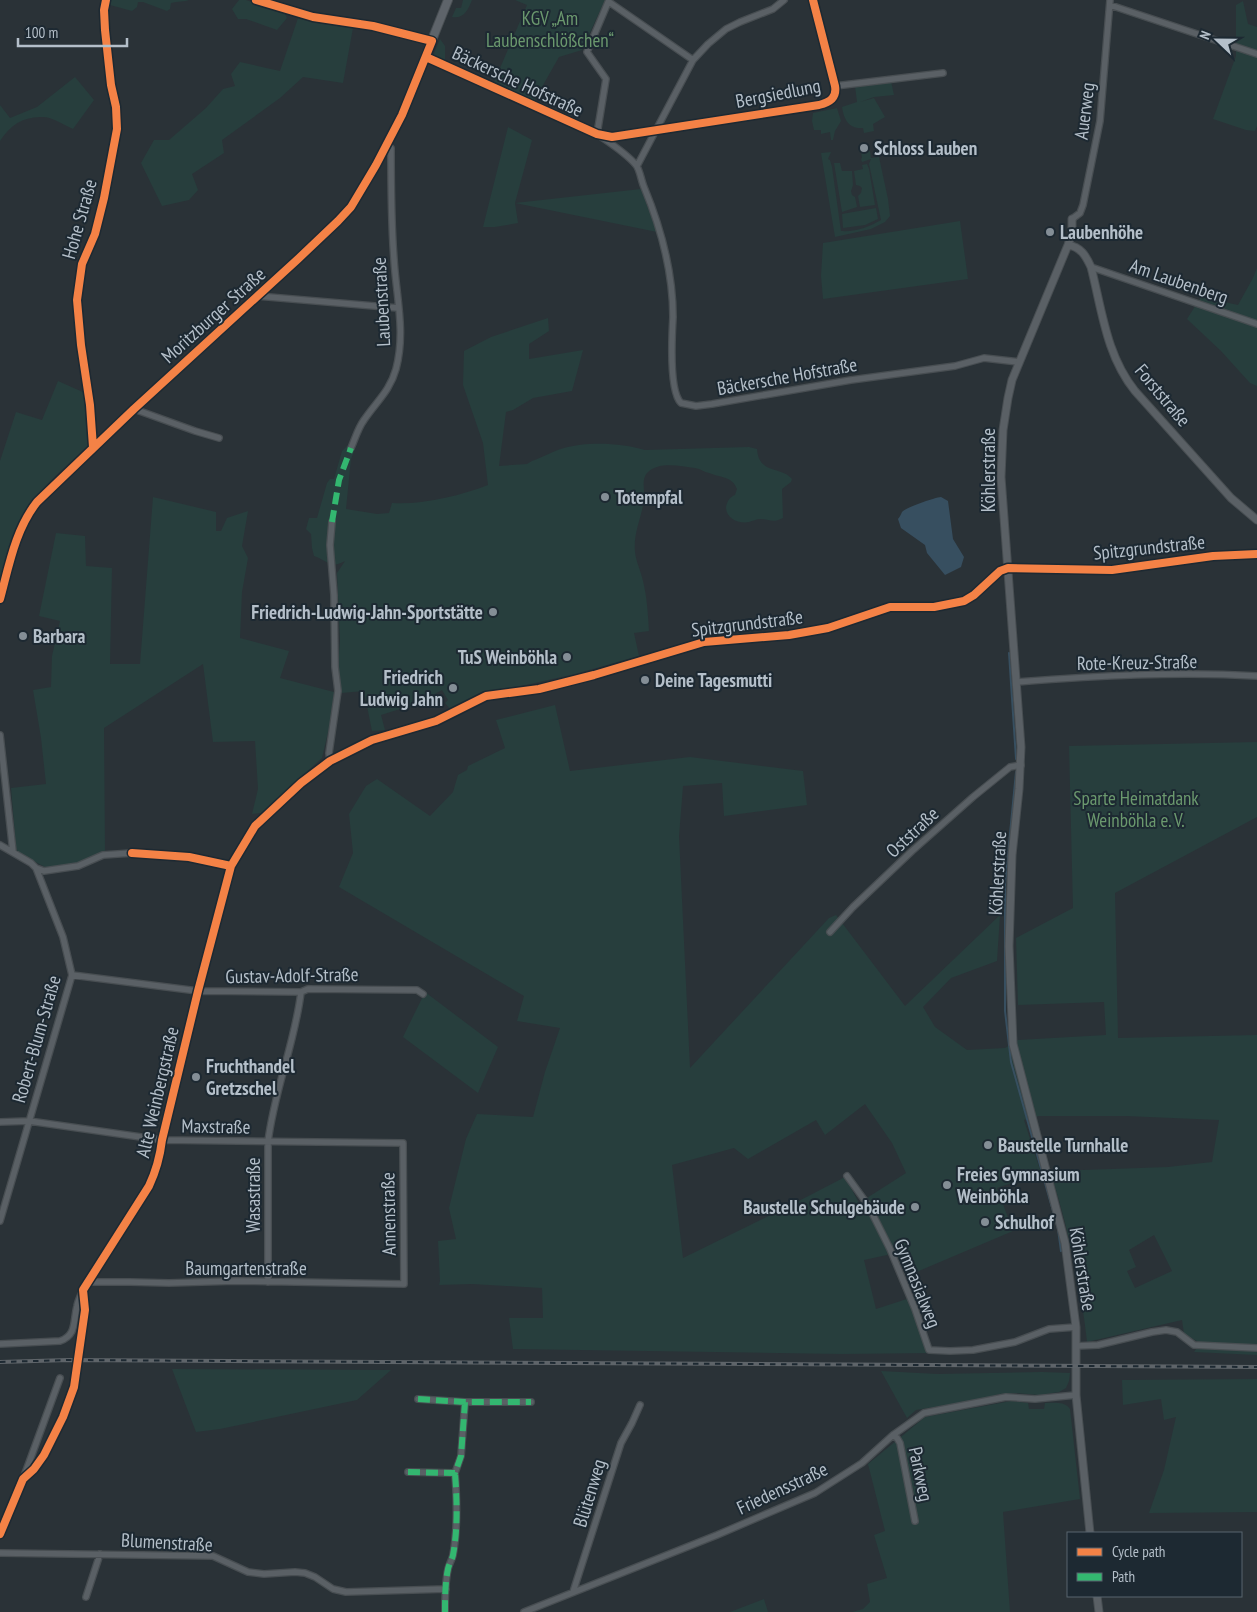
<svg xmlns="http://www.w3.org/2000/svg" width="1257" height="1612" viewBox="0 0 1257 1612" font-family="'PT Sans Narrow',sans-serif">
<rect width="100%" height="100%" fill="#2a3237"/>
<path fill="#273e3d" fill-rule="evenodd" d="M111 0H189C185 2 178 1 171 3L170 9 167 11 143 2H138L137 7 132 11 110 5Z
M239 0H246L284 12 287 18 277 30 246 19H238L232 9Z
M463 0H472C468 10 464 19 452 17L456 8H461Z
M515 0H605L582 50 559 57 534 101 494 82 527 5Z
M1243 1 1248 24 1257 27V126L1255 131 1246 130 1213 119 1236 56V5Z
M298 18 353 28 343 83 303 77 280 98 222 140 224 153 192 174 198 190 189 200 162 206 141 163 154 140H169L206 108 223 89 235 86 231 74 240 62 280 71Z
M440 39 445 46V62L433 56Z
M75 77 94 100 73 129C64 125 52 117 43 117 24 116 10 125 0 141V105L10 118 37 107Z
M891 81 894 95 874 97 860 102 874 98 885 117 873 124 874 131 864 133 863 128C849 129 844 120 842 107L857 102 855 86Z
M837 108 841 121 835 131 833 140H831L830 132 821 134V130H814L812 121 813 113Z
M508 127 532 140 515 203 641 189 657 232 515 203 518 223 495 227H483Z
M870 151 871 158 879 157 888 199 890 216 885 222 871 229 835 237 821 153 831 152 828 159 830 160 832 167 841 231C856 232 869 227 881 220L869 164 871 159 862 162 861 159 862 158 861 152Z
M834 163H840L842 171H852L853 185 851 191 852 195 855 197 857 207 842 212Z
M867 164 869 169 875 205 860 207 858 196 861 193 862 188 860 186 856 185 854 171 863 169 862 165Z
M876 208 878 219 865 225 843 228 842 214Z
M960 221 968 279 823 299 821 276 823 243Z
M1257 268V386L1250 383 1221 351 1187 319 1201 297 1238 305 1253 278Z
M548 318 549 331 529 344V359L583 350 572 391 533 398 513 410 506 412 499 466 527 464 532 461C543 457 553 451 564 448 587 441 623 443 645 450L749 447 757 449C759 475 781 466 792 479L791 482 782 489 783 518C773 523 771 520 761 519 756 519 753 521 749 522 739 524 726 519 726 507 727 501 730 497 735 495L737 489C732 476 721 478 709 473 704 472 701 469 695 468 680 466 658 461 647 473 641 480 645 490 644 499 642 517 633 533 635 552 636 562 641 571 643 581 647 597 648 614 649 631L634 633 639 656 575 674 512 688 482 692 450 709 445 703 448 700 442 690 402 712 400 709 381 715 385 730 372 731 364 691 341 693 338 666 340 641 337 573 345 561C331 569 328 561 314 556L312 548 311 534 306 529 309 518H317L327 483 330 479H334L342 451 347 446 355 449 351 459 346 509 377 514 389 513 392 503C423 505 459 496 488 485L483 443 463 385 464 351 491 337Z
M58 381 85 393 90 444C68 465 42 486 25 511 12 531 7 562 0 585V461L16 412 42 420Z
M153 497 216 512V531H221L227 518 248 511 242 546 248 558 242 592 240 638 289 651 280 678 334 692 330 724 322 758 261 813 252 814 258 789 255 741 213 742 203 664 104 728 105 851 79 863 47 868 18 853 16 847 11 788 46 784 41 738 33 690 51 687 52 656 60 621 39 616 56 533 85 536 86 566 112 568 110 664H140Z
M555 705 570 771 690 757 803 771 807 805 724 816 722 783 683 786 679 836 690 1068 829 918 836 915 905 1006 1000 915 997 961 951 978 923 1007 935 1027 967 1050 1005 1048 1018 1040 1106 1035 1104 1002 1018 1005 1016 938 1073 908 1069 746 1257 742V817L1115 893 1118 1038 1257 1035V1355L1194 1352 1200 1343 1184 1334 1182 1320 1087 1342C1081 1286 1069 1232 1052 1177L1055 1171 1168 1167 1212 1162 1219 1120 1126 1116H1039L1024 1120 1041 1173 997 1188 1013 1231 907 1276 896 1253 864 1260 876 1309 913 1297 933 1353 841 1354 513 1349 509 1318H543L542 1288 472 1284 439 1285 440 1281 438 1241 456 1239 449 1208 466 1139 477 1114 533 1117 545 1072 560 1028 517 1021 524 996 339 887 353 853 349 814 366 786 377 779 430 816 453 792 458 775 467 770 468 766 505 748 496 720ZM865 1104 892 1143 906 1173 859 1203 845 1177 793 1204 683 1258 672 1165 734 1148 748 1159 816 1120 825 1135ZM1154 1235 1172 1271 1135 1288 1127 1271 1136 1267 1129 1250Z
M425 992 498 1047 478 1093 403 1037Z
M172 1369 391 1370 357 1400 220 1429 196 1432Z
M881 1371 937 1374 1042 1372 1070 1373 1069 1381 1066 1388 1059 1392 1039 1395 1016 1393 999 1394 982 1399 916 1410 907 1418Z
M1257 1379V1512L1149 1513 1164 1470 1176 1417 1164 1420 1161 1399 1123 1405 1122 1380Z
M1011 1401 1028 1403 1029 1409H1044L1045 1403C1053 1403 1065 1401 1070 1409L1080 1499 1003 1512 1010 1612H852L863 1609 870 1602 867 1584 887 1578 874 1535 885 1531 868 1464 925 1417Z
M764 1599 768 1612H730Z"/>
<path fill="#374f60" d="M941 497 948 501 953 539 964 557 961 567 945 575 927 553 925 545 901 528 898 519C900 517 901 514 902 512 907 507 933 498 941 497Z"/>
<g fill="none" stroke-linecap="round" stroke-linejoin="round">
<path stroke="#374f60" stroke-width="2" d="M1009 653 1016 759
M1016 772 1005 885V1011L1011 1062 1047 1190 1058 1229 1061 1251"/>
<g stroke="#484e52" stroke-width="8">
<path id="minor" d="M256 0 313 17 373 26 432 41
M609 2 693 60
M1110 5 1257 54
M426 57 597 134C610 143 626 153 636 165 640 170 641 180 644 187 661 228 673 272 673 317 672 334 669 391 681 403L696 406 712 404 851 380 955 366 984 358 1019 362
M835 86 943 73
M597 134 606 79 587 52 609 0
M602 135 612 137 819 105C830 102 837 98 835 86L813 0
M637 166 693 60 708 44 726 29 740 22 773 9 784 0
M1072 219 1080 213 1083 205 1100 121 1110 0
M1091 267 1257 324
M257 296 398 308
M134 409 195 431 219 438
M93 447 90 405 81 345 77 300 82 264 95 234 104 198 117 129 116 107 111 85 105 30 104 10 106 0
M351 448C355 439 358 428 364 420 376 402 390 391 396 369 406 331 396 296 394 259 391 222 391 185 391 148L387 145
M1017 682C1096 676 1177 671 1257 676
M0 735 13 852
M330 761 329 753 338 691 335 667 334 595 330 545 332 522
M0 845 31 863 36 868 44 871 78 866 103 855 132 853
M830 932 853 907 912 851 973 797 1010 767 1021 765
M72 975 198 991 301 992 308 989 417 990 423 994
M0 1122 29 1121 162 1140 403 1143 404 1284 235 1281 169 1283 130 1282H89
M847 1176 868 1205 890 1249 915 1309 929 1350 950 1351 973 1350 1015 1342 1049 1329 1076 1327
M0 1221 72 975 63 937 36 868
M268 1282V1142C274 1091 295 1043 301 992
M83 1290 85 1310
M0 1344 60 1341C77 1335 73 1321 77 1306 78 1300 81 1295 83 1290L149 1186C156 1171 160 1157 162 1140L198 991 231 866 255 826 301 783 330 761 372 740 436 721 486 696 539 689 594 675 704 642 789 635 828 628 890 607H934L964 601 974 595 1000 571 1008 568 1112 570 1213 556 1257 554
M1076 1346 1098 1345 1152 1332 1166 1330 1177 1332 1194 1345 1257 1348
M418 1399 465 1402
M893 1435 897 1438 900 1443 915 1521
M408 1472 455 1473 461 1456 465 1402H531
M0 1534 23 1479 60 1378
M0 1553 213 1556 248 1572 264 1574 295 1572 305 1573 315 1577 333 1589 346 1592 446 1589
M573 1592 621 1443 632 1423 640 1405
M86 1597 100 1554
M445 1612C445 1598 445 1583 448 1569 449 1564 452 1560 453 1555 458 1528 457 1500 455 1473
M524 1612 717 1535 815 1493 862 1463 893 1435 924 1413 1006 1397 1035 1399 1076 1395"/>
</g>
<g stroke="#484e52" stroke-width="9">
<path id="tertiary" d="M1072 219V233L1068 245 1012 380 1008 398 1003 430 1001 477 1021 747 1019 789 1012 855 1009 946 1013 1044 1065 1243 1076 1327V1395L1090 1533
M1068 245C1081 247 1086 256 1091 267 1102 310 1106 355 1135 391L1231 498 1257 520
M1097 1596 1099 1612"/>
</g>
<g stroke="#484e52" stroke-width="10">
<path id="secondary" d="M0 599C9 566 15 530 37 502L134 409 298 259 338 221 351 207 376 165 402 115 448 0"/>
</g>
<use href="#minor" stroke="#5a6065" stroke-width="5.5"/>
<use href="#tertiary" stroke="#5a6065" stroke-width="7"/>
<use href="#secondary" stroke="#5e646a" stroke-width="8"/>
<g stroke="#5e6469" stroke-width="4">
<path id="rail" d="M0 1362 69 1360 229 1361 1257 1367"/>
</g>
<use href="#rail" stroke="#1d2932" stroke-width="2" stroke-dasharray="5.5" stroke-linecap="butt"/>
<path stroke="#33b770" stroke-width="6" stroke-dasharray="12 6" stroke-linecap="butt" d="M332 522 339 480 351 448
M418 1399 465 1402
M408 1472 455 1473 461 1456 465 1402H531
M445 1612C445 1598 445 1583 448 1569 449 1564 452 1560 453 1555 458 1528 457 1500 455 1473"/>
<g stroke="#1d2932" stroke-width="11">
<path id="cycleway" d="M426 57 597 134 612 137 819 105C830 102 837 98 835 86L813 0
M93 447 90 405 81 345 77 300 82 264 95 234 104 198 117 129 116 107 111 85 105 30 104 10 106 0
M0 599C9 566 15 530 37 502L134 409 298 259 338 221 351 207 376 165 402 115 432 41 373 26 313 17 256 0
M132 853 189 857 231 866
M0 1534 23 1479 34 1469 44 1455 63 1417 74 1387 85 1310 83 1290 149 1186C156 1171 160 1157 162 1140L198 991 231 866 255 826 301 783 330 761 372 740 436 721 486 696 539 689 594 675 704 642 789 635 828 628 890 607H934L964 601 974 595 1000 571 1008 568 1112 570 1213 556 1257 554"/>
</g>
<use href="#cycleway" stroke="#f48246" stroke-width="8"/>
</g>
<g fill="#848e96" stroke="#1d2932" stroke-width="2">
<circle cx="864" cy="148" r="5"/>
<circle cx="1050" cy="232" r="5"/>
<circle cx="605" cy="497" r="5"/>
<circle cx="493" cy="612" r="5"/>
<circle cx="23" cy="636" r="5"/>
<circle cx="567" cy="657" r="5"/>
<circle cx="645" cy="680" r="5"/>
<circle cx="453" cy="688" r="5"/>
<circle cx="196" cy="1077" r="5"/>
<circle cx="988" cy="1145" r="5"/>
<circle cx="947" cy="1185" r="5"/>
<circle cx="915" cy="1207" r="5"/>
<circle cx="985" cy="1222" r="5"/>
</g>
<g text-anchor="middle" dominant-baseline="central" stroke-width="4" stroke-linejoin="round" paint-order="stroke">
<g font-size="19" fill="#6b996e" stroke="#1d2932">
<text x="550" y="18">KGV „Am<tspan x="550" dy="22">Laubenschlößchen“</tspan></text>
<text x="1136" y="798">Sparte Heimatdank<tspan x="1136" dy="22">Weinböhla e. V.</tspan></text>
</g>
<g font-size="19" fill="#b4bfc9" stroke="#1d2932">
<text transform="translate(518 81) rotate(25)">Bäckersche Hofstraße</text>
<text transform="translate(778 93) rotate(-11)">Bergsiedlung</text>
<text transform="translate(1084 111) rotate(-83)">Auerweg</text>
<text transform="translate(79 219) rotate(-74)">Hohe Straße</text>
<text transform="translate(1179 281) rotate(19)">Am Laubenberg</text>
<text transform="translate(381 302) rotate(-93)">Laubenstraße</text>
<text transform="translate(213 315) rotate(-42)">Moritzburger Straße</text>
<text transform="translate(787 376) rotate(-10)">Bäckersche Hofstraße</text>
<text transform="translate(1163 395) rotate(50)">Forststraße</text>
<text transform="translate(988 470) rotate(-90)">Köhlerstraße</text>
<text transform="translate(1149 547) rotate(-6)">Spitzgrundstraße</text>
<text transform="translate(747 623) rotate(-7)">Spitzgrundstraße</text>
<text transform="translate(1137 662) rotate(-1)">Rote-Kreuz-Straße</text>
<text transform="translate(912 832) rotate(-43)">Oststraße</text>
<text transform="translate(997 873) rotate(-87)">Köhlerstraße</text>
<text transform="translate(292 975) rotate(-1)">Gustav-Adolf-Straße</text>
<text transform="translate(36 1039) rotate(-74)">Robert-Blum-Straße</text>
<text transform="translate(157 1092) rotate(-77)">Alte Weinbergstraße</text>
<text transform="translate(216 1126) rotate(1)">Maxstraße</text>
<text transform="translate(253 1195) rotate(-90)">Wasastraße</text>
<text transform="translate(388 1214) rotate(-91)">Annenstraße</text>
<text x="246" y="1268">Baumgartenstraße</text>
<text transform="translate(1083 1269) rotate(81)">Köhlerstraße</text>
<text transform="translate(918 1283) rotate(68)">Gymnasialweg</text>
<text transform="translate(921 1474) rotate(78)">Parkweg</text>
<text transform="translate(782 1488) rotate(-25)">Friedensstraße</text>
<text transform="translate(589 1493) rotate(-73)">Blütenweg</text>
<text transform="translate(167 1542) rotate(3)">Blumenstraße</text>
</g>
<g font-size="19" font-weight="bold" fill="#b4bfc9" stroke="#1d2932" text-anchor="start">
<text x="874" y="148">Schloss Lauben</text>
<text x="1060" y="232">Laubenhöhe</text>
<text x="615" y="497">Totempfal</text>
<text x="483" y="612" text-anchor="end">Friedrich-Ludwig-Jahn-Sportstätte</text>
<text x="33" y="636">Barbara</text>
<text x="557" y="657" text-anchor="end">TuS Weinböhla</text>
<text x="443" y="677" text-anchor="end">Friedrich<tspan x="443" dy="22">Ludwig Jahn</tspan></text>
<text x="655" y="680">Deine Tagesmutti</text>
<text x="206" y="1066">Fruchthandel<tspan x="206" dy="22">Gretzschel</tspan></text>
<text x="998" y="1145">Baustelle Turnhalle</text>
<text x="957" y="1174">Freies Gymnasium<tspan x="957" dy="22">Weinböhla</tspan></text>
<text x="905" y="1207" text-anchor="end">Baustelle Schulgebäude</text>
<text x="995" y="1222">Schulhof</text>
</g>
</g>
<rect x="1067" y="1532" width="175" height="65" fill="#1d2932" stroke="#59656e"/>
<rect x="1077" y="1548" width="25" height="8" fill="#f48246" stroke="#59656e"/>
<text x="1112" y="1557" font-size="15" fill="#b4bfc9">Cycle path</text>
<rect x="1077" y="1573" width="25" height="8" fill="#33b770" stroke="#59656e"/>
<text x="1112" y="1582" font-size="15" fill="#b4bfc9">Path</text>
<g transform="translate(1217 40) rotate(292)" stroke="#1d2932" stroke-width="4" paint-order="stroke">
<path d="M0-4L9 19L0 12L-9 19Z" fill="#b4bfc9"/>
<text y="-8" font-size="14" font-weight="bold" text-anchor="middle" fill="#b4bfc9">N</text>
</g>
<path d="M18 38v8h109v-8" fill="none" stroke="#b4bfc9" stroke-width="2.5"/>
<text x="25" y="38" font-size="15" fill="#b4bfc9" stroke="#1d2932" stroke-width="4" paint-order="stroke">100 m</text>
</svg>
